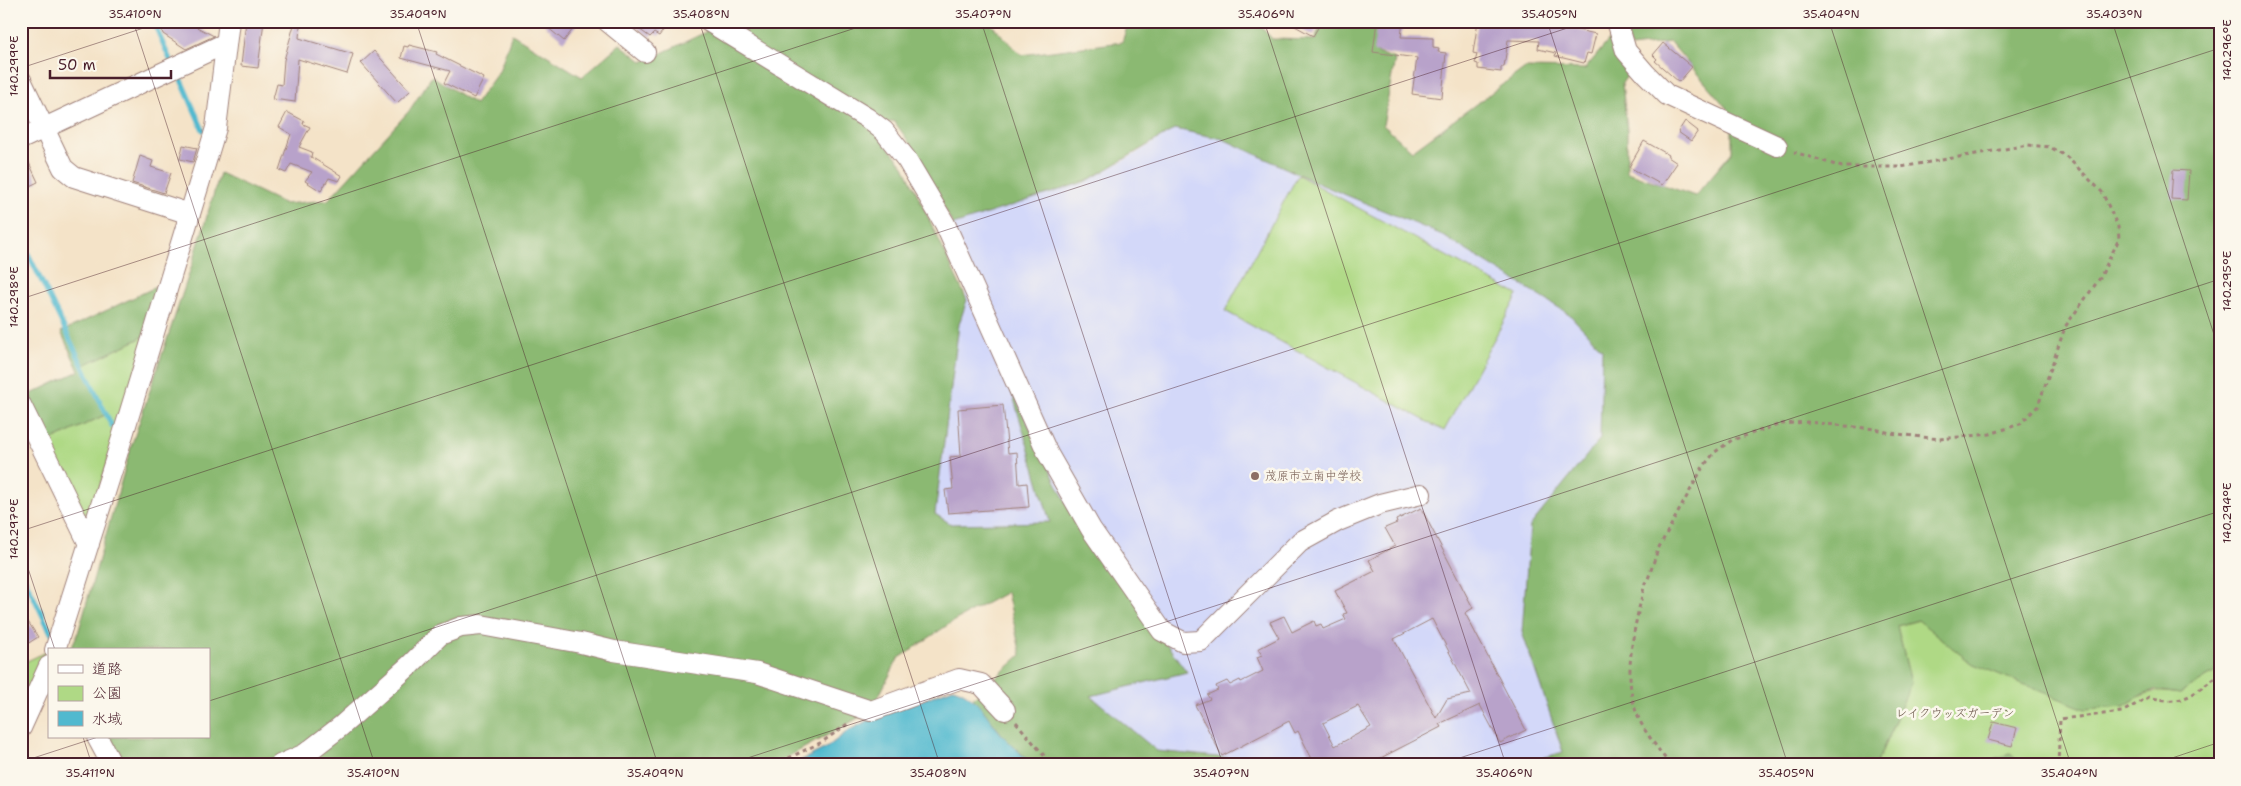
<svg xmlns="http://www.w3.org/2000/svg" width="2241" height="786" viewBox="0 0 2241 786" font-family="'Shantell Sans','Klee One',sans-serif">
<rect width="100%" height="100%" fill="#fbf7ec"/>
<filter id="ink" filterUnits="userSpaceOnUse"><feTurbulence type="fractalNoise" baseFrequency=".02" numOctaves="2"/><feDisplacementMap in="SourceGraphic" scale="10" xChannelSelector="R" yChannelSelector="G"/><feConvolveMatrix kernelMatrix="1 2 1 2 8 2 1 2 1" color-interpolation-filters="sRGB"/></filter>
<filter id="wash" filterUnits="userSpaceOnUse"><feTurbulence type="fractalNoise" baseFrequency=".0096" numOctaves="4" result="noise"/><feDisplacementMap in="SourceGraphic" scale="20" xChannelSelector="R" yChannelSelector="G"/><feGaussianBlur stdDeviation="1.12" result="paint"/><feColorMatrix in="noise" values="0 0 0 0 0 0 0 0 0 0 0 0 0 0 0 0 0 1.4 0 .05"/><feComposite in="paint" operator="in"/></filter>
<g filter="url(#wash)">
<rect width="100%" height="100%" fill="#f4e3c8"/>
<path fill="#d3d8f9" d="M1175 129 1223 139 1322 185 1440 234 1569 314 1602 349 1600 439 1530 526 1522 632 1564 753 1519 765H1255L1247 760 1157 751 1090 695 1187 671 1050 522 951 524 935 514 959 324 967 300 953 225 1087 181 1135 154Z"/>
<path fill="#afd985" stroke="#7c7c58" d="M1298 175 1518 295 1444 431 1225 311Z
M147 335 86 530 44 444 107 414 84 365Z
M1919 620 1971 663 2124 706C2149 690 2152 690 2180 694L2220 669V765H2023L2010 754 1973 765H1876L1911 683 1897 626Z
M48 651 21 708V664Z"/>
<path fill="#8bb972" stroke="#6a6c4e" d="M702 21H988L1021 55 1122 42 1129 21H1256L1272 39 1315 40 1322 21H1379L1377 53 1395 59 1383 125 1412 151 1525 68 1585 69 1615 33 1632 69 1622 83 1627 130V172L1695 196 1732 152V114L1670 42 1631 47 1623 21H1642L1670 26 1719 21H2220V669L2180 694 2155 690 2143 694 2124 706 2085 709 1971 663 1918 620 1897 626 1911 683 1876 765H1519L1563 752 1522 632 1530 526 1600 439 1602 349 1569 314 1440 234 1322 185 1223 139 1175 129 1087 181 953 225 914 149 894 121 871 127 904 166 967 300 959 324 935 514 951 524 1050 522 1011 389 1071 513 1187 672 1091 696 1157 751 1247 760 1255 765H1033L1004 737 973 698 1021 655 1007 592 952 622 898 659 871 711 773 765H117L101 737H209V650H70L78 633 131 447 193 262 220 173 285 204 328 200 409 111 432 76 475 104 499 71 512 34 582 77 620 44 643 62 706 32Z
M162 284 147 335 84 365 107 414 44 444 23 398 79 371 61 332Z
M2010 754 2023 765H1973Z"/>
<path fill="#51b9cf" stroke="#4e6c7d" d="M1642 21H1719L1670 26Z
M953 688C978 695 988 720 1005 738 1014 747 1023 756 1033 765H792L826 748 848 731 865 722Z"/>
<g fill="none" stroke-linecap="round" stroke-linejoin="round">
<path stroke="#51b9cf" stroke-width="5" d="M153 21 172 64
M178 73 203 130
M21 239 112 426
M21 571 51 633"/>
</g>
<g id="blocks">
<path fill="#b8a2ca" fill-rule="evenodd" d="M159 21H185L214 36 186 49 163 34Z
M246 21H264L258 68 241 66Z
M540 21H579L564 41Z
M628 21H670L659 36 654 33 650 37Z
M1286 21H1322L1313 36Z
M1377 21H1403L1401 37 1433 38V47L1439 48 1438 52 1446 53 1442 98 1412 94 1417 58 1373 52Z
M1478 21H1536L1596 34 1591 54 1587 53 1584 63 1555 56 1556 53 1538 49 1539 41 1508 40 1504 67H1501V72L1478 69V64L1475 63 1477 54 1473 53Z
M294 25 300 26 299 38 353 54 347 74 298 59 295 102 273 99 277 84 282 85 284 60Z
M1663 43 1692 67 1679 82 1655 61 1657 59 1653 55Z
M409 45 437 52 436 54 484 78 474 98 444 83 450 71 401 58 404 46 408 47Z
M374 51 410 91 397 103 361 63Z
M287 112 304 121 303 124 310 127 299 147 312 152 311 157 342 176 339 181 329 178 321 191 305 181 312 172 291 164 286 173 279 170 291 134 279 127Z
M1685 121 1698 131 1691 141 1678 132Z
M1644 141 1669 155 1668 157 1677 163 1662 185 1629 167Z
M183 145 197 148 193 162 180 159Z
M23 150 38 182 21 190V151Z
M140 156 153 161 151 167 171 173 164 193 132 183Z
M2173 170 2189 171 2187 200 2171 199Z
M1003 405 1008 453 1017 452 1019 484 1027 483 1029 507 948 513 945 490 953 489 950 457 961 456 958 409Z
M1421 508 1473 608 1465 613 1526 730 1500 743 1480 705 1439 724 1441 727 1367 765H1315L1298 731 1295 733 1289 721 1222 756 1195 705 1210 699 1207 695 1218 690 1216 686 1227 681 1230 685 1240 680 1241 682 1263 671 1257 657 1262 655 1258 649 1279 638 1270 622 1284 616 1292 632 1314 621 1316 626 1321 624 1323 629 1346 619 1343 614 1347 613 1335 591 1375 571 1369 560 1395 546 1385 528 1397 523 1396 520ZM1432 619 1471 694 1447 699 1436 718 1394 639ZM1358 706 1371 727 1335 746 1323 723Z
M21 611 38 637 21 648Z
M1993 722 2017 728 2012 746 1988 740Z"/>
</g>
</g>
<g filter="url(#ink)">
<use href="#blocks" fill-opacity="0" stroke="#9f817a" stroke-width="1"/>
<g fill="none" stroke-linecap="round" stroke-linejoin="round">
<g stroke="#9f817a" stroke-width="22">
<path id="minor" d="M607 21 645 52
M708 21 867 118 884 131 907 160 945 224 1048 454 1091 529 1162 631 1183 642 1201 641 1300 542 1338 521 1380 504 1421 494
M1617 21 1626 51 1645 73 1667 95 1777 146
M21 80 63 168 74 177 190 214
M21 139 226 43
M21 405 89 544
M55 650 115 461 216 128 229 21
M21 728 49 666
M97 737 112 765
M280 765 305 754 340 727 410 665 440 635 461 627 481 625 581 643 614 651 757 673 871 711 959 679 981 684 1005 710"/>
</g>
<path stroke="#9f817a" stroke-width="3" stroke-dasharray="4 4" stroke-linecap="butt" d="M1016 722 1052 765
M774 765 822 742 849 723
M1670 765C1660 751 1649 738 1641 723 1619 681 1635 626 1645 583L1648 579 1658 549 1703 467 1715 452 1732 440 1781 424 1807 422 1875 429 1890 433 1939 439 1990 434 2020 424 2038 406 2065 327 2100 278 2119 239 2118 227 2102 192 2067 157 2050 147 2028 145 1901 167H1842L1794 152
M2058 765 2060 719 2122 712 2149 697C2186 706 2190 695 2220 675"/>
<use href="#minor" stroke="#fff" stroke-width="20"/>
</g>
</g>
<path fill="none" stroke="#4a1f2b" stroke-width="1" stroke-opacity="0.45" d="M133 21 375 765M416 21 658 765M699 21 940 765M981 21 1223 765M1264 21 1506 765M1547 21 1788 765M1829 21 2071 765M2112 21 2220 353M21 68 165 21M21 299 877 21M21 531 1589 21M21 547 55 650M209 701 2220 48M83 737 92 765M21 762 98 737M726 765 2220 279M1438 765 2220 511M2151 765 2220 742"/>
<circle fill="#8d6e63" stroke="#fbf7ec" stroke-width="2" cx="1255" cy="476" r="5"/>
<g text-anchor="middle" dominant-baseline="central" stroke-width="5" stroke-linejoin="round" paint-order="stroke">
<g font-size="12" fill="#785e54" stroke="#fbf7ec" text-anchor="start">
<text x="1265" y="476">茂原市立南中学校</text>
</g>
<g font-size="12" fill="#634e42" stroke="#fbf7ec">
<text x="1955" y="713">レイクウッズガーデン</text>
</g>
</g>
<rect width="2241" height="786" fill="none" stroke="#fbf7ec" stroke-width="55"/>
<rect x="48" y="648" width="162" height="90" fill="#fbf7ec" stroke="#b4a19f"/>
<rect x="58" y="665" width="25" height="8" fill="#ffffff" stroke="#b4a19f"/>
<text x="92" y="674" font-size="15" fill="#4a1f2b">道路</text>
<rect x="58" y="686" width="25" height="15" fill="#afd985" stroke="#b4a19f"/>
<text x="92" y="698" font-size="15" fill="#4a1f2b">公園</text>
<rect x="58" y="711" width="25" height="15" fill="#51b9cf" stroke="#b4a19f"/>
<text x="92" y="724" font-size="15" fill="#4a1f2b">水域</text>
<path d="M50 70v8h121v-8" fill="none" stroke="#4a1f2b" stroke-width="2.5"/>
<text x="58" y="70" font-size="15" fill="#4a1f2b" stroke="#fbf7ec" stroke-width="4" paint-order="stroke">50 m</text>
<rect x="28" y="28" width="2186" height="730" fill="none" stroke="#4a1f2b" stroke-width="2"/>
<g font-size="12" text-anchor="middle" fill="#4a1f2b">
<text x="135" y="18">35.410°N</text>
<text x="418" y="18">35.409°N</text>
<text x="701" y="18">35.408°N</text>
<text x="983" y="18">35.407°N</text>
<text x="1266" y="18">35.406°N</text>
<text x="1549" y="18">35.405°N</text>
<text x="1831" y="18">35.404°N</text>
<text x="2114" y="18">35.403°N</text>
<text transform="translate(2227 50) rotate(-90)" y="4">140.296°E</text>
<text transform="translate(14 66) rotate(-90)" y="4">140.299°E</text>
<text transform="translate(2227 281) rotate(-90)" y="4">140.295°E</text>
<text transform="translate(14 297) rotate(-90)" y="4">140.298°E</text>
<text transform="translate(2227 513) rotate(-90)" y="4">140.294°E</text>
<text transform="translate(14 529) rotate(-90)" y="4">140.297°E</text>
<text x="90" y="777">35.411°N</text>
<text x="373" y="777">35.410°N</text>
<text x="655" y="777">35.409°N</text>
<text x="938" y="777">35.408°N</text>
<text x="1221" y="777">35.407°N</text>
<text x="1504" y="777">35.406°N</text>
<text x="1786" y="777">35.405°N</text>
<text x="2069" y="777">35.404°N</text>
</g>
</svg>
